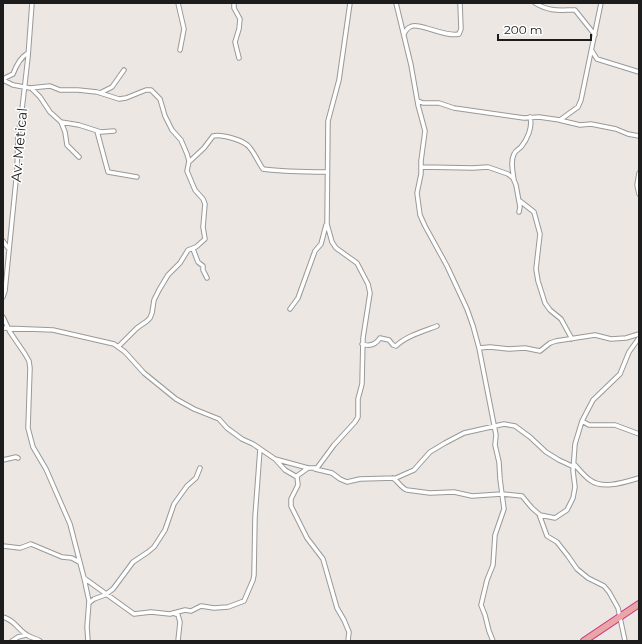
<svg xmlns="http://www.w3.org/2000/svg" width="642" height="644" viewBox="0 0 642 644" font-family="Montserrat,sans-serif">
<rect width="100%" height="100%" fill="#ece7e2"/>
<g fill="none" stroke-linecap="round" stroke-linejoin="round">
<g stroke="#999" stroke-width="5.5">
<path id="minor" d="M178 3 184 29 180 50
M234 3V8L240 19 239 29 235 42 239 58
M396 3 411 65 418 105 425 131 421 161V174L417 193 420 215 425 226 447 266 467 309 473 326 479 348 496 435 495 445 499 462 500 479 504 509 495 535 493 565 487 580 481 605 485 615 489 631 493 641
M535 3C550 12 559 10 575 10L595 35
M404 34C405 32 407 28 410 27 417 21 446 38 459 34L461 29 460 3
M592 51 597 59 639 72
M3 79 13 74C16 66 21 57 28 53
M3 80 13 85 30 88 50 86 60 90H78L97 92 119 99 126 98 146 90H151L160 99 165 116 172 130 181 140 187 154 189 161 187 171 195 190 203 199 205 204 203 227 205 239 196 247 188 250 180 263 168 275 159 290 154 300 152 313 150 318 147 321 137 328 118 347
M31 88 40 97 50 112 61 122 65 132 67 145 79 157
M100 93 112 87 124 70
M418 101 423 103H439L454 108 524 118 539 117 560 120 578 107 581 100 601 3
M559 120 580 125 591 124 616 129 628 134 639 136
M61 122 79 125 101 132 114 131
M97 131 108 172 137 177
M189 162 204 148 213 136C221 134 245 140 250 148 255 154 258 162 263 169 284 172 305 172 327 172
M421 167 473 168 488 167 508 174 513 178 516 185 520 207 519 212
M639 173 637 185 639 194
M514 180C513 172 510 162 514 154 515 151 518 150 521 147 527 140 533 127 530 117
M520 201 534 212 540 234 536 269 538 281 545 303 550 310 561 319 572 339
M3 241 8 248
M193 249 198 262 203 266V270L207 278
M3 297 5 291 17 170 18 135 21 118 28 57 32 3
M290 309 298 298 315 251 321 244 326 225
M3 317 10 332 25 354 29 361 30 368 28 428 33 447 46 469 70 524 84 578 134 614 151 612 170 614 185 610 191 611 201 606 214 608 228 607 244 601 253 580 254 575 255 517 260 449
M3 328 53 330 114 344 125 352 144 373 176 399 194 409 219 419 227 428 242 439 253 444 275 459 308 468H317L334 445 355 422 358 417V399L362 384 363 338 370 293 368 284 357 263 336 248 332 242 327 224 328 121 339 80 350 3
M362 344C370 347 376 344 380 338L389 340 393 345 396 346C406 336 424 331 437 326
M479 348 490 347 509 349 525 348 540 351 550 343 556 341 595 335 611 339 626 338 639 334
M582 421 589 425H615L639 434
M3 460 16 457 18 458
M276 460 285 470 297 477
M574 464C579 469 584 476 590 480 603 490 625 482 639 478
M308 468 297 476 298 485 291 499V506L307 538 323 559 337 608 344 620 349 632 348 641
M315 469 332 473 340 479 347 482 360 479 396 478 414 470 430 452 445 443 464 433 504 424 515 426 530 437 546 452 559 460 574 467
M393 478C399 482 401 488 407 490L430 493 454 492 472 496 502 494 522 496 532 508 540 515 555 518 567 510 573 498 575 487 573 471 575 444 582 421 593 400 620 374 629 352 639 338
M539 514 547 536 557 542 568 556 577 569 588 578 604 586 609 592 618 608 625 641
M3 546 20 548 31 544 62 557 72 558 79 562
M84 578 89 601 87 627 88 641
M89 603 94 599 105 595 113 589 133 562 148 552 154 547 165 530 174 504 187 486 196 478 200 468
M173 613 178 615 180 622 178 641
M3 617C15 620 18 630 27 635 31 638 36 638 40 641
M12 641 18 637 26 635"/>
</g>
<g stroke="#c83185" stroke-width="8">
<path id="trunk" d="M584 641 639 604"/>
</g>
<use href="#minor" stroke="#fff" stroke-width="3.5"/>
<use href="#trunk" stroke="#eaa6a7" stroke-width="6"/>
</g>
<g text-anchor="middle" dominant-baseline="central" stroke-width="3" stroke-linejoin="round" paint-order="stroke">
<g font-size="14" fill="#1c1c1c" stroke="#fff">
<text transform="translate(19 145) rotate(-85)">Av. Metical</text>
</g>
</g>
<rect width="642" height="644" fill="none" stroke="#1c1c1c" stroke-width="8"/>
<path d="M498 34v6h93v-6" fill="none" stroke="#1c1c1c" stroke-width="2"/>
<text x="504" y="34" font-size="12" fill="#1c1c1c" stroke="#ffffff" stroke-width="3" paint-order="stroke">200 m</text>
</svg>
